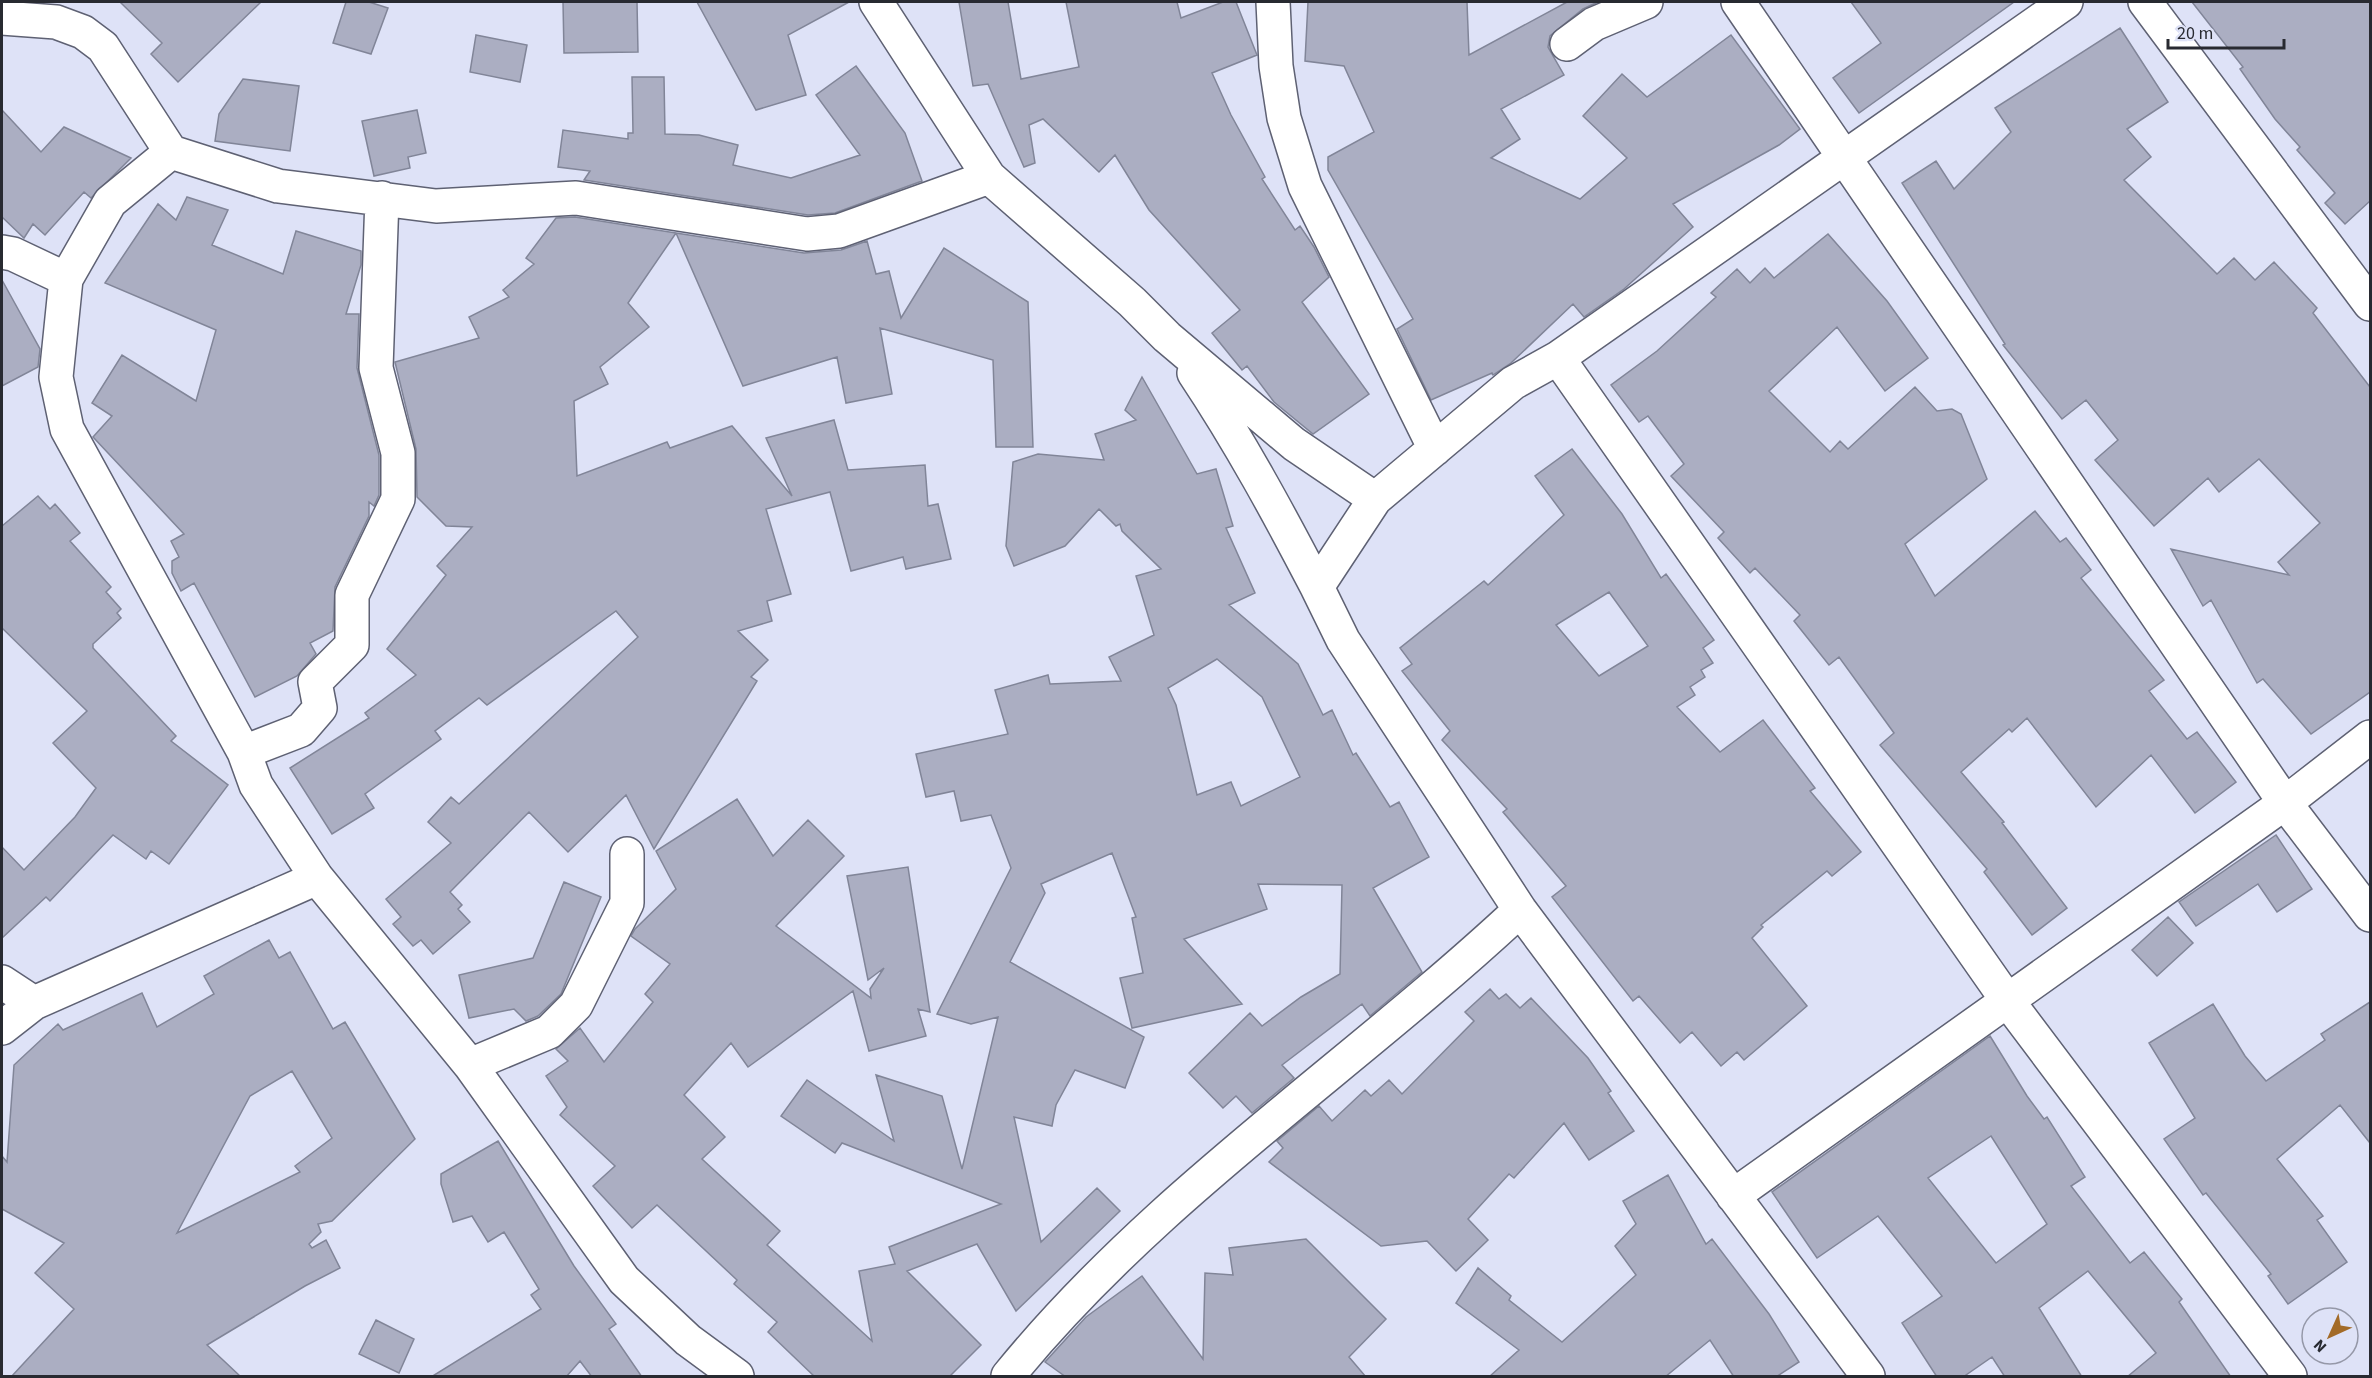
<svg xmlns="http://www.w3.org/2000/svg" width="2372" height="1378" viewBox="0 0 2372 1378" font-family="'Source Sans 3',sans-serif">
<rect width="100%" height="100%" fill="#dee2f7"/>
<path fill="#abaec2" stroke="#818598" stroke-width="1.5" fill-rule="evenodd" d="M120 2H261L178 82 151 54 162 43Z
M346 2H369L388 8 371 54 333 43Z
M563 2H637L638 52 564 53Z
M697 2H849L788 35 806 95 756 110Z
M959 2H1008L1021 79 1079 67 1066 2H1177L1181 18 1223 2H1236L1257 55 1212 73 1231 115 1265 177 1262 179 1295 230 1300 226 1314 247 1329 277 1302 302 1369 394 1313 434 1274 402 1247 366 1242 370 1212 333 1240 310 1149 210 1115 155 1099 172 1043 119 1029 125 1035 163 1024 167 988 84 973 86Z
M1308 2H1467L1469 55 1567 2H1598L1583 9 1550 36 1548 47 1564 75 1501 109 1520 139 1491 158 1580 199 1627 158 1583 116 1622 74 1647 97 1731 35 1800 129 1779 145 1673 204 1693 227 1624 289 1584 317 1573 304 1511 363 1493 375 1492 373 1431 400 1397 329 1413 319 1328 170V157L1374 132 1344 66 1305 61Z
M1851 2H2014L1859 113 1833 78 1881 43Z
M2192 2H2370V201L2345 224 2325 203 2335 193 2297 150 2300 147 2275 119 2240 69 2243 67Z
M2120 28 2168 102 2127 129 2151 157 2124 180 2217 274 2234 258 2255 280 2274 262 2317 308 2313 313 2370 387V692L2311 734 2263 679 2257 683 2211 600 2203 606 2171 549 2289 575 2278 562 2320 523 2259 459 2219 492 2208 478 2154 526 2095 460 2118 440 2086 400 2062 419 2003 345 2005 344 1902 183 1936 161 1954 189 2011 132 1995 108Z
M476 35 527 45 520 82 470 72Z
M856 66 905 133 922 181 835 213 808 215 584 180 590 171 558 167 563 130 628 139V133H633L632 77H664L665 134 699 135 738 145 733 165 791 178 860 155 816 95Z
M243 79 299 86 290 151 215 141 219 114Z
M2 110 41 152 64 127 131 158 91 198 84 192 45 235 33 224 24 238 2 217Z
M417 110 426 153 408 157 410 168 374 176 362 121Z
M187 197 228 210 212 245 283 274 296 231 361 251V265L346 314H359L357 368 379 455V495L374 506 369 502V516L335 587 333 631 310 643 316 654 297 676 255 697 194 583 181 591 172 573V561L179 557 171 541 184 534 93 437 112 416 92 403 122 355 196 401 216 330 105 283 158 204 176 220Z
M575 217 676 233 628 303 649 327 600 367 608 384 574 401 577 476 667 442 670 448 732 426 792 496 766 438 834 420 848 470 925 465 928 506 938 504 951 559 906 569 903 557 851 571 830 492 766 509 791 594 767 601 772 621 738 631 768 660 751 677 757 681 654 849 626 795 568 852 529 812 450 892 462 905 458 909 470 922 433 954 421 940 413 946 393 924 401 917 386 899 451 843 428 822 451 797 459 804 638 637 616 611 487 705 479 698 435 731 441 739 365 794 374 808 332 834 290 768 369 718 365 713 416 675 387 649 446 575 437 566 472 527 446 526 417 497 416 449 395 362 479 338 469 317 509 297 503 290 534 264 526 258 556 218Z
M676 233 804 253 841 250 867 241 876 274 889 271 901 318 944 248 1028 302 1033 447H996L993 360 880 328 892 394 846 403 837 357 743 386Z
M1828 234 1887 301 1928 358 1885 391 1837 327 1769 391 1830 452 1840 441 1848 449 1915 387 1937 411 1952 409 1961 414 1987 479 1905 544 1935 596 2035 511 2060 542 2066 538 2091 570 2081 578 2164 680 2149 691 2187 739 2197 732 2236 782 2195 813 2151 755 2096 807 2027 718 2012 732 2009 729 1961 772 2004 822 2002 823 2067 908 2032 935 1984 872 1987 869 1880 745 1894 733 1839 657 1829 665 1794 621 1800 615 1755 568 1750 573 1718 538 1724 532 1671 476 1684 464 1648 416 1639 422 1611 385 1657 351 1716 297 1711 293 1737 269 1750 283 1765 268 1774 278Z
M2 280 40 349 38 367 2 386Z
M1142 377 1197 474 1216 469 1233 526 1226 528 1255 593 1229 605 1298 664 1323 715 1332 710 1353 755 1356 753 1390 807 1399 802 1429 857 1373 888 1422 972 1370 1016 1362 1004 1282 1065 1294 1078 1252 1113 1236 1096 1223 1108 1189 1073 1250 1013 1262 1026 1301 997 1340 974 1342 885 1258 884 1267 909 1184 939 1242 1004 1132 1028 1120 978 1143 973 1132 918 1136 917 1112 853 1041 884 1045 893 1010 962 1144 1037 1125 1088 1075 1070 1056 1105 1052 1126 1014 1117 1041 1242 1097 1188 1120 1211 1016 1311 977 1244 907 1271 981 1345 949 1377H815L768 1332 777 1322 734 1284 737 1280 657 1205 632 1228 593 1186 615 1166 560 1115 567 1107 546 1076 568 1061 556 1049 580 1028 604 1062 653 1002 645 994 670 964 631 936 635 929 676 889 656 851 737 799 773 856 808 820 844 856 776 926 871 998 870 989 884 968 868 980 847 876 908 867 930 1012 918 1009 926 1036 869 1051 853 991 748 1067 731 1043 684 1095 725 1137 702 1159 780 1231 767 1245 872 1341 859 1271 895 1264 889 1247 1001 1204 842 1143 835 1153 781 1116 807 1080 894 1141 876 1075 942 1096 962 1169 998 1017 971 1024 937 1014 1011 868 991 815 961 821 954 791 926 797 916 754 1008 734 995 690 1048 675 1050 684 1121 681 1109 657 1154 635 1136 576 1161 569 1122 531 1120 524 1116 526 1099 509 1065 546 1014 566 1006 546 1013 462 1038 454 1104 460 1095 434 1136 420 1125 410ZM1217 659 1262 697 1300 777 1241 806 1231 782 1197 795 1176 705 1168 688Z
M1572 449 1622 514 1661 578 1666 574 1714 640 1703 648 1713 663 1701 670 1705 677 1690 687 1695 695 1677 707 1720 752 1763 720 1815 788 1810 791 1861 852 1832 876 1827 871 1761 925 1763 927 1752 938 1807 1006 1744 1060 1737 1052 1721 1066 1692 1032 1680 1043 1639 996 1633 1001 1552 897 1566 886 1503 812 1507 809 1442 740 1450 731 1402 671 1412 664 1400 648 1484 581 1488 585 1564 515 1535 476ZM1609 592 1648 646 1599 676 1556 625Z
M38 496 50 509 55 504 80 533 70 541 111 587 106 592 121 609 117 613 121 618 93 644V648L176 736 171 741 228 785 169 864 151 851 146 859 113 835 50 901 46 897 2 938V847L24 870 75 817 96 788 53 743 87 711 2 628V526Z
M2276 835 2312 889 2277 912 2258 884 2196 926 2179 902Z
M564 882 601 897 561 994 538 1016 526 1021 514 1009 469 1018 459 975 533 958Z
M2168 917 2193 943 2157 976 2132 950Z
M269 940 279 958 290 952 333 1029 345 1022 415 1139 332 1221 318 1224 321 1232 309 1244 312 1248 326 1240 340 1268 305 1286 207 1345 241 1377H11L74 1309 35 1273 64 1243 2 1209V1156L7 1162 14 1065 58 1024 63 1030 142 993 157 1027 214 994 204 976ZM292 1071 332 1138 295 1166 300 1172 177 1233 250 1096Z
M1490 989 1499 999 1506 994 1520 1008 1531 998 1588 1058 1611 1091 1608 1093 1634 1131 1589 1160 1564 1123 1514 1178 1509 1174 1468 1219 1488 1240 1456 1271 1427 1241 1381 1246 1269 1162 1283 1148 1277 1141 1319 1106 1332 1121 1365 1090 1371 1096 1389 1080 1402 1094 1474 1021 1465 1012Z
M2370 1002V1143L2340 1105 2277 1159 2323 1216 2317 1220 2347 1262 2288 1304 2268 1276 2271 1274 2206 1193 2203 1195 2164 1139 2195 1118 2149 1043 2213 1004 2245 1056 2266 1081 2325 1040 2321 1034Z
M1990 1036 2027 1096 2044 1119 2047 1117 2085 1177 2071 1186 2130 1263 2144 1252 2182 1299 2179 1302 2231 1377H2127L2156 1353 2088 1271 2039 1308 2082 1377H2005L1992 1357 1963 1377H1937L1902 1323 1942 1296 1878 1216 1817 1258 1772 1192ZM1991 1136 2047 1224 1996 1263 1928 1178Z
M498 1141 574 1266 616 1324 609 1329 642 1377H592L580 1361 566 1377H431L541 1309 531 1295 539 1289 504 1232 488 1242 472 1216 453 1222 441 1184V1174Z
M1668 1175 1706 1244 1712 1239 1769 1314 1799 1362 1776 1377H1734L1710 1340 1665 1377H1489L1519 1350 1456 1303 1478 1268 1511 1296 1509 1300 1562 1342 1636 1275 1615 1246 1636 1224 1623 1201Z
M1306 1239 1386 1319 1349 1357 1366 1377H1066L1045 1362 1086 1317 1142 1276 1203 1359 1205 1273 1233 1275 1229 1248Z
M376 1320 414 1339 399 1373 359 1354Z"/>
<g fill="none" stroke-linecap="round" stroke-linejoin="round">
<g stroke="#5e6173" stroke-width="36">
<path id="street" d="M876 2 989 177 1132 302 1167 337 1294 444 1375 499 1317 587 1343 640 1520 910 1868 1376
M1273 2 1276 66 1284 118 1305 186 1435 449
M1738 2 2285 803 2370 915
M2145 2 2370 304
M2 18 56 22 83 32 103 47 171 152 278 186 436 206 576 198 807 234 839 231 989 177
M1567 44 1594 24 1646 2
M171 152 110 202 66 279 56 377 67 429 244 752 256 785 317 878 470 1065 624 1280 688 1340 737 1376
M2 252 13 254 66 279
M1558 358 2007 1000 2290 1376
M1194 373C1240 442 1279 514 1317 587
M1375 499 1513 383 1558 358 2066 2
M244 752 301 730 320 708 315 682 352 645V595L398 499V453L376 368 382 198
M2 982 34 1003
M2 1028 34 1003 317 878
M470 1065 549 1032 576 1005 627 903V854
M1733 1196 2285 803 2370 737
M1008 1376C1154 1196 1352 1067 1520 910"/>
</g>
<use href="#street" stroke="#fff" stroke-width="33"/>
</g>
<rect width="2372" height="1378" fill="none" stroke="#282a31" stroke-width="6"/>
<g transform="translate(2330 1336) rotate(225)"><circle r="28" fill="#dee2f7" stroke="#9598a8" stroke-width="1.5"/>
<path d="M0-4.5L10 22L0 15L-10 22Z" fill="#a36b28"/>
<text y="-9" font-size="16" font-weight="bold" text-anchor="middle" fill="#282a31">N</text>
</g>
<path d="M2168 39v9h116v-9" fill="none" stroke="#282a31" stroke-width="3"/>
<text x="2177" y="39" font-size="18" fill="#282a31" stroke="#dee2f7" stroke-width="4.5" paint-order="stroke">20 m</text>
</svg>
